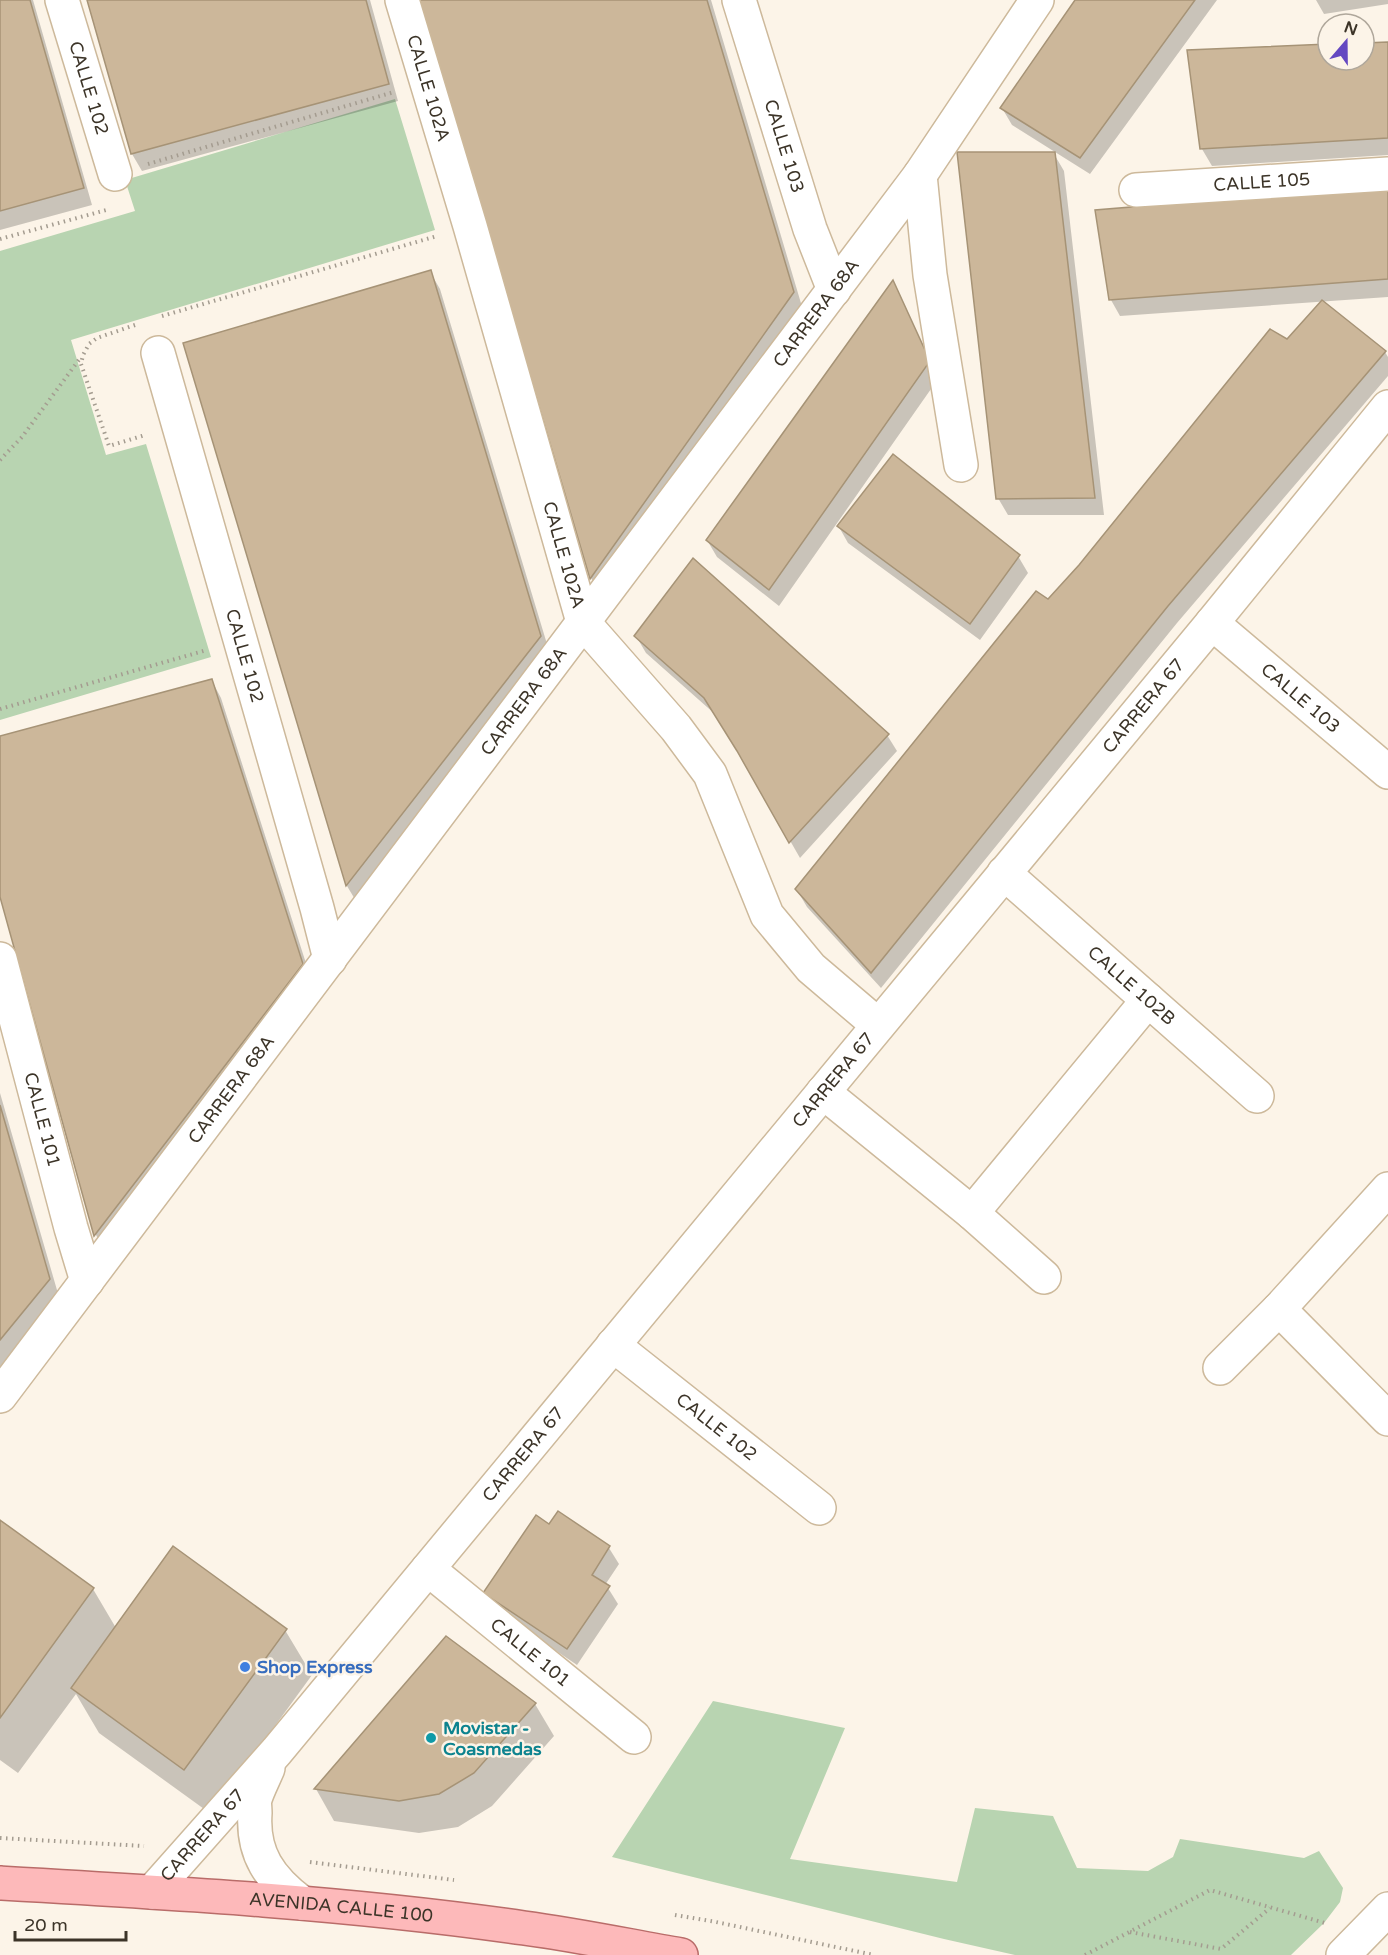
<svg xmlns="http://www.w3.org/2000/svg" width="1388" height="1955" viewBox="0 0 1388 1955" font-family="'Varela Round',sans-serif">
<rect width="100%" height="100%" fill="#fcf4e8"/>
<path fill="#b8d4b1" d="M395 99 435 230 71 340 106 455 146 444 211 657 0 720V251L135 211 125 180Z
M713 1701 845 1728 790 1859 957 1882 975 1808 1053 1816 1077 1868 1148 1871 1173 1857 1180 1839 1304 1858 1319 1851 1343 1888 1340 1902 1324 1923 1291 1955H1015L944 1939 612 1857Z"/>
<path fill="#0003" d="M0 0H33L92 205 0 230Z
M89 0H370L398 101 142 171 132 154Z
M420 0H711L803 310 600 594 591 578Z
M1077 0H1217L1090 174 1012 125 1002 108Z
M1316 0H1388V4L1324 14Z
M1388 44V155L1212 166 1202 149 1189 51 1328 46V60H1364V45Z
M1054 154 1064 171 1104 515H1008L998 498Z
M1388 188V297L1120 316 1111 300Z
M430 272 440 289 550 654 356 901 347 886 185 344Z
M892 283 938 379 779 606 717 557 707 540Z
M1288 341 1385 352 1388 357V376L1177 623 881 988 807 907 797 890 1048 601Z
M839 527 1018 556 1028 573 980 640 848 543Z
M636 636 887 735 897 751 800 858 746 764 716 715 646 653Z
M212 681 221 698 312 982 105 1251 96 1235 0 892V737Z
M0 1093 59 1297 0 1368Z
M558 1513 609 1548 619 1564 605 1585 608 1588 618 1604 577 1665 495 1609 485 1593 549 1526Z
M0 1522 93 1589 116 1628 285 1630 312 1675 211 1814 99 1733 76 1694 18 1773 0 1760Z
M535 1704 554 1736 492 1806 458 1827 419 1833 334 1821 316 1789Z"/>
<path fill="#ccb79a" stroke="#a69376" stroke-width="1.5" d="M0 0H30L84 188 0 211Z
M87 0H366L389 84 131 154Z
M419 0H707L794 292 590 579Z
M1075 0H1195L1080 158 1000 108Z
M1388 42V138L1200 149 1187 50 1328 44V60H1364V43Z
M957 152H1055L1095 498 996 499Z
M1388 186V279L1109 300 1095 210Z
M431 270 541 636 346 886 183 343Z
M893 280 930 361 769 590 706 540Z
M1322 300 1386 351 1168 606 871 973 795 889 1036 591 1048 599 1079 565 1270 329 1287 339Z
M893 454 1020 555 970 624 837 526Z
M693 558 889 734 789 843 737 751 704 698 634 636Z
M212 679 303 964 94 1236 0 897V736Z
M0 1105 50 1279 0 1340Z
M558 1511 610 1546 592 1575 610 1586 567 1649 483 1593 536 1515 549 1524Z
M0 1520 94 1588 0 1718Z
M173 1546 287 1629 184 1770 71 1688Z
M446 1636 536 1703 474 1773 439 1794 399 1801 314 1789Z"/>
<g fill="none" stroke-linecap="round" stroke-linejoin="round">
<g stroke="#cdb99b" stroke-width="36">
<g id="minor">
<path id="s1" d="M62 0 115 174"/>
<path id="s2" d="M402 0 470 226 583 622 676 728 710 774 767 915 811 968 878 1025"/>
<path id="s3" d="M739 0 810 229 834 290"/>
<path d="M920 175 930 275 961 465"/>
<path id="s4" d="M1136 190 1388 174"/>
<path id="s5" d="M158 353 317 908 330 959"/>
<path id="s6" d="M1212 623 1388 772"/>
<path id="s7" d="M1004 873 1257 1096"/>
<path id="s8" d="M0 959 71 1228 87 1281"/>
<path d="M823 1092 972 1213 1044 1277"/>
<path d="M972 1213 1148 1000"/>
<path d="M1279 1309 1388 1419"/>
<path id="s9" d="M613 1345 819 1508"/>
<path d="M1220 1368 1279 1309 1388 1189"/>
<path id="s10" d="M0 1396 920 175 1037 0"/>
<path id="s11" d="M428 1569 634 1737"/>
<path d="M268 1768C264 1778 258 1789 255 1799 254 1803 255 1808 255 1813 252 1854 270 1879 302 1903"/>
<path id="s12" d="M152 1892 277 1751 1212 623 1388 407"/>
<path d="M1343 1955 1388 1909"/>
</g>
</g>
<g stroke="#b96c69" stroke-width="36">
<g id="major">
<path id="s13" d="M0 1883C175 1893 351 1903 524 1928 577 1935 629 1946 681 1955"/>
</g>
</g>
<path stroke="#a49c90" stroke-width="4" stroke-dasharray="1.5 4.5" stroke-linecap="butt" d="M148 164 394 92
M0 239 110 209
M162 316 437 236
M135 325 97 338 89 344 83 355 81 364 109 446 145 435
M0 460 22 437 81 357
M0 709 207 650
M0 1838 144 1846
M310 1862 454 1880
M675 1915 716 1922 874 1955
M1130 1932 1221 1949 1270 1908
M1085 1955 1210 1890 1325 1923"/>
<use href="#minor" stroke="#fff" stroke-width="33"/>
<use href="#major" stroke="#fdb9ba" stroke-width="33"/>
</g>
<circle fill="#3f7fe0" stroke="#fcf4e8" stroke-width="2" cx="245" cy="1667" r="6"/>
<circle fill="#0f9aa8" stroke="#fcf4e8" stroke-width="2" cx="431" cy="1738" r="6"/>
<g text-anchor="middle" dominant-baseline="central" stroke-width="5" stroke-linejoin="round" paint-order="stroke">
<g font-size="18" fill="#3c3428" stroke="#fcf4e8">
<text stroke="none"><textPath href="#s1" startOffset="92">CALLE 102</textPath></text>
<text stroke="none"><textPath href="#s2" startOffset="92">CALLE 102A</textPath></text>
<text stroke="none"><textPath href="#s3" startOffset="153">CALLE 103</textPath></text>
<text stroke="none"><textPath href="#s4" startOffset="126">CALLE 105</textPath></text>
<text stroke="none"><textPath href="#s10" startOffset="1356">CARRERA 68A</textPath></text>
<text stroke="none"><textPath href="#s2" startOffset="578">CALLE 102A</textPath></text>
<text stroke="none"><textPath href="#s5" startOffset="315">CALLE 102</textPath></text>
<text stroke="none"><textPath href="#s6" startOffset="116">CALLE 103</textPath></text>
<text stroke="none"><textPath href="#s10" startOffset="870">CARRERA 68A</textPath></text>
<text stroke="none"><textPath href="#s12" startOffset="1546">CARRERA 67</textPath></text>
<text stroke="none"><textPath href="#s7" startOffset="170">CALLE 102B</textPath></text>
<text stroke="none"><textPath href="#s12" startOffset="1060">CARRERA 67</textPath></text>
<text stroke="none"><textPath href="#s10" startOffset="384">CARRERA 68A</textPath></text>
<text stroke="none"><textPath href="#s8" startOffset="166">CALLE 101</textPath></text>
<text stroke="none"><textPath href="#s9" startOffset="132">CALLE 102</textPath></text>
<text stroke="none"><textPath href="#s12" startOffset="574">CARRERA 67</textPath></text>
<text stroke="none"><textPath href="#s11" startOffset="132">CALLE 101</textPath></text>
<text stroke="none"><textPath href="#s12" startOffset="76">CARRERA 67</textPath></text>
<text stroke="none"><textPath href="#s13" startOffset="342">AVENIDA CALLE 100</textPath></text>
</g>
<g font-size="18" font-weight="bold" fill="#366cbe" stroke="#fcf4e8" text-anchor="start">
<text x="257" y="1667">Shop Express</text>
</g>
<g font-size="18" font-weight="bold" fill="#0d838f" stroke="#fcf4e8" text-anchor="start">
<text x="443" y="1728">Movistar -<tspan x="443" dy="21">Coasmedas</tspan></text>
</g>
</g>
<g transform="translate(1346 42) rotate(20)"><circle r="28" fill="#fcf4e8" stroke="#afa79b" stroke-width="1.5"/>
<path d="M0-4.5L10 22L0 15L-10 22Z" fill="#6448c1"/>
<text y="-9" font-size="16" font-weight="bold" text-anchor="middle" fill="#3c3428">N</text>
</g>
<path d="M15 1931v9h111v-9" fill="none" stroke="#3c3428" stroke-width="3"/>
<text x="24" y="1931" font-size="18" fill="#3c3428" stroke="#fcf4e8" stroke-width="4.5" paint-order="stroke">20 m</text>
</svg>
